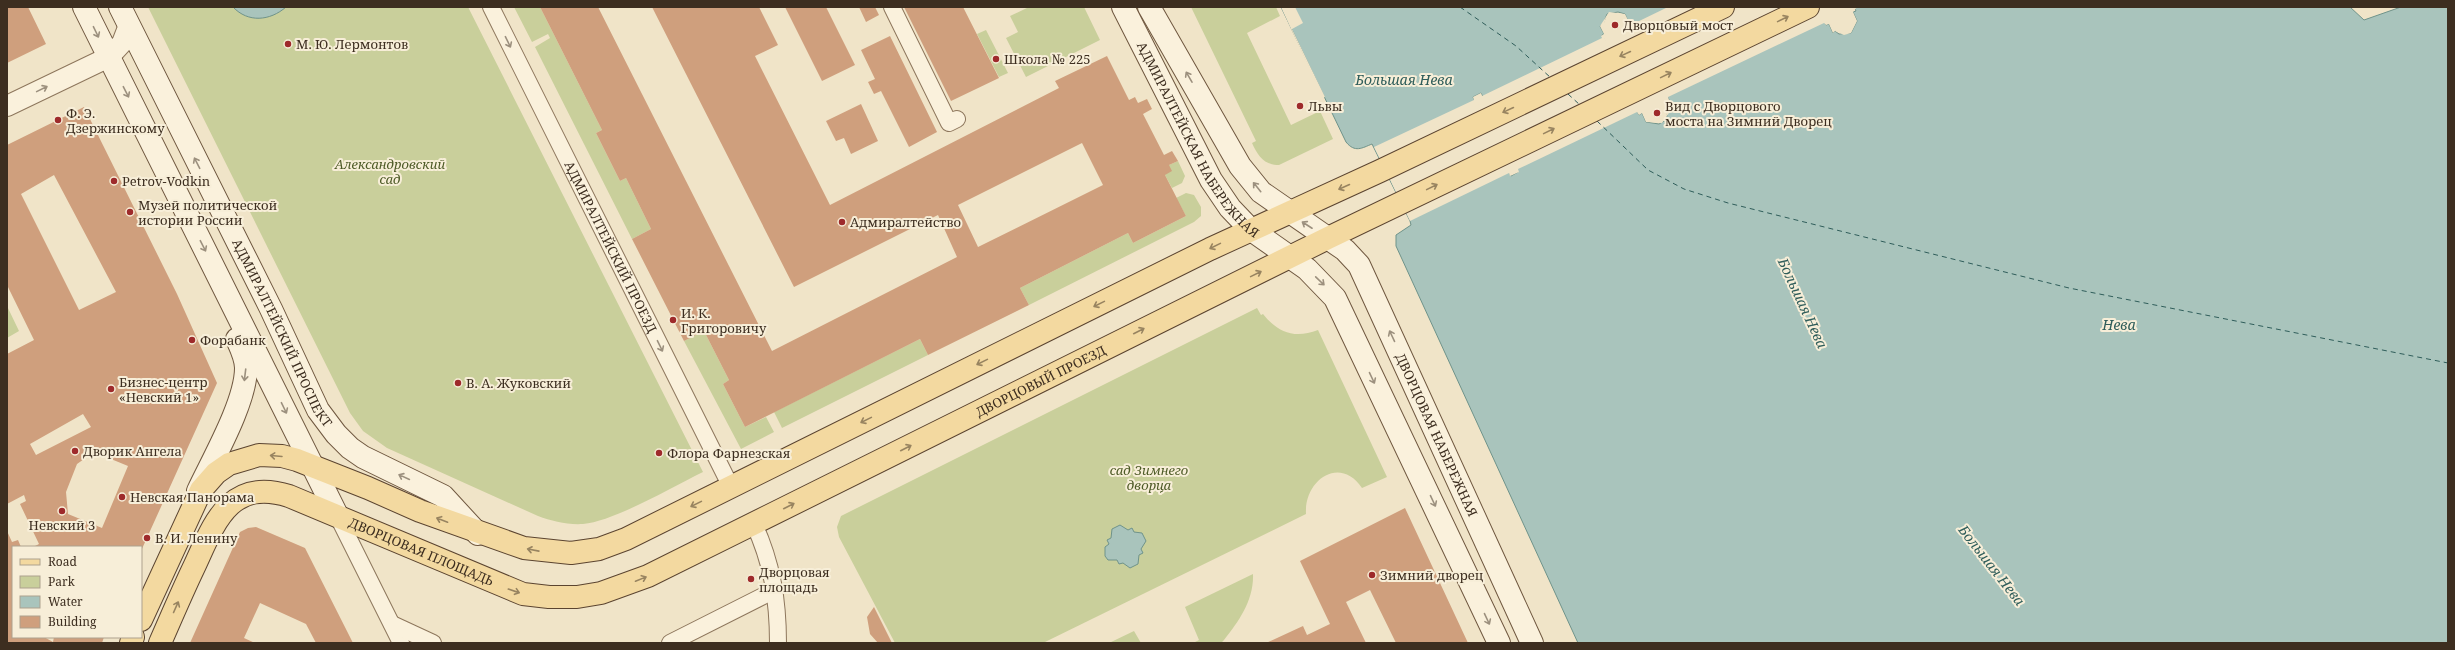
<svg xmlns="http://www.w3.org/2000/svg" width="2455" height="650" viewBox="0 0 2455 650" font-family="'Noto Serif',serif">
<rect width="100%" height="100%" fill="#f0e4c8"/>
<path fill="#c9cf9b" d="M148 7H468L703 472C672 487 615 521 583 524 567 525 552 521 538 516L387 448 363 431 350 413Z
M514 7H540L602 130 596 133 620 181 626 178 651 229 632 239 535 47 550 38 548 34 532 42Z
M1029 7H1084L1100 40 1026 77 1006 38 1018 32 1010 16Z
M1191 7H1276L1280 16 1247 33 1291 125 1320 111 1333 139 1279 165C1264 165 1258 156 1252 143L1256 141Z
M986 30 1008 73 999 77 977 34Z
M1178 161 1185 176 1182 183 1172 188 1165 175 1169 165Z
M1186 193 1194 195 1201 207V216L1194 222 1029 305 1020 288 1128 233 1133 243 1186 216 1176 198Z
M7 306 19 331 7 338Z
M1257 308 1261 315 1263 314C1278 333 1295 339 1318 330L1387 477 1362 488C1340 455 1304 480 1306 514L1043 643H895L839 537 837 527 841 516Z
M704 331 729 380 723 384 745 427 766 417 774 432 741 449 684 341Z
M920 339 928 355 782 428 774 412Z
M1253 574C1254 600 1239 621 1224 640L1221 643H1193L1199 640 1185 607Z
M1134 631 1141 643H1109Z"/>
<path fill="#a9c4bc" stroke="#6f938a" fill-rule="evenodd" d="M233 7H286C270 21 248 23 233 7Z
M1281 7H1817L1826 25 1829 24 1833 33 1835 31 1839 34 1851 33 1857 21 1853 12 1856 11 1854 7H2350L2364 20 2401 7H2448V643H1578L1396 246V235L1411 225 1410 221 1372 144C1362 148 1355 153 1346 142ZM1618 12 1625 14 1629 23 1631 21 1669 100 1667 102 1671 110 1668 111 1666 120 1659 124 1646 122 1642 113 1639 115 1602 35 1604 34 1600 26 1603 24 1607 14ZM1481 93 1517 169 1518 172 1511 176 1473 97Z
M1120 525 1128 530 1132 528 1134 532 1142 533 1146 541 1141 549 1143 553 1139 555 1138 564 1130 568 1123 563 1119 564 1117 560H1108L1105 556V547L1109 544 1107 540 1111 538 1112 529Z"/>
<path fill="#f0e4c8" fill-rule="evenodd" d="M1281 7H1295L1303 23 1292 29 1325 97 1323 98Z
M1668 7H1819L1827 23H1830L1834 30 1844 33 1852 28 1855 20 1851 13 1852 7H1857L1853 12 1857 21 1851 33 1844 35 1835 31 1833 33 1829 24 1826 25 1824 23 1668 97 1669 100 1667 102 1671 110 1662 123 1646 122 1642 113 1639 115 1637 112 1518 169 1519 172 1510 176 1509 173 1410 221 1374 147 1474 100 1473 97 1481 93 1482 96 1602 38 1601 36 1604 34 1600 26 1609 12 1625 14 1629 22 1632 21 1633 24ZM1612 14 1624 17 1627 24H1631L1667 99 1665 102 1668 109 1666 116 1659 122 1647 119 1643 112H1640L1604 37 1606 34 1603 27 1606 18ZM1480 96 1516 171 1511 173 1476 98Z"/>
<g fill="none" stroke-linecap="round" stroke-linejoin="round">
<path stroke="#2f5d5a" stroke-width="1" stroke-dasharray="5 4" stroke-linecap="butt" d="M1460 7 1516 46 1551 78
M1568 94 1580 105
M1597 121 1648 170 1684 189 1728 203 2069 288 2448 363"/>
</g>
<path fill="#cf9f7d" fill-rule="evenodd" d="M7 7H28L46 44 7 63Z
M540 7H598L772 351 957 257 938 215 794 287 652 7H759L778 45 755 56 830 205 1059 88 1055 81 1107 56 1129 100 1135 97 1138 103 1147 99 1152 109 1143 114 1164 155 1172 151 1178 161 1169 165 1172 171 1165 175 1186 216 1133 243 1128 233 1020 288 1029 305 928 355 920 339 745 427 723 384 729 380 704 331 684 341 632 239 651 229 626 178 620 181 596 133 602 130ZM1082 143 1103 185 978 247 958 205Z
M785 7H826L855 65 822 81Z
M859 7H875L879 15 866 22Z
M904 7H963L999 78 951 101Z
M890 36 937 132 909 147 881 91 874 94 868 82 875 79 861 50Z
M861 104 878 141 851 154 844 138 836 141 826 121Z
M84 107 177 294 217 383 141 551V547H33L39 544 20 504 26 501 24 495 7 504V354L34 340 7 285V145ZM54 175 116 292 79 310 21 194ZM83 414 91 427 36 455 30 444ZM94 452 128 466 102 528 68 514 66 492 77 464Z
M1405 508 1468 643H1396L1370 590 1346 602 1366 643H1266L1303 626 1307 635 1330 624 1300 561Z
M256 527 305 548 353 643H316L306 624 260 603 244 638 255 643H190L240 532 248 528Z
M7 531 12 542 18 540 21 547H13V637H44L53 642 54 637H104L102 643H7Z
M874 607 892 643H878L870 634 867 617Z"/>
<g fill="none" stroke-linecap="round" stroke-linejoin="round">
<g stroke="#8d765c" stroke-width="18">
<g id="minor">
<path id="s1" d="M491 7 731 487"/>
<path d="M892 7 949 123 957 119"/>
<path d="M337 515 401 643"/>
<path d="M754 524C772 563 778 600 778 643"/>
<path d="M392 624 433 643"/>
<path d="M670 643 775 590"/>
</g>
</g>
<g stroke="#8d765c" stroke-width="22">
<path id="tertiary" d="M7 106 109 57 122 43 129 25"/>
</g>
<g stroke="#6f573f" stroke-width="24">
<g id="secondary">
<path d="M84 7 337 515"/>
<path id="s2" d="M120 7 271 309 318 410 336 434 350 448 363 457 443 496 478 534"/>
<path id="s3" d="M1123 7 1211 180 1230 208 1250 229 1307 269 1335 298 1499 643"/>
<path id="s4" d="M1149 7 1240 166 1261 192 1345 250 1359 265 1532 643"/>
<path d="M198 491C213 459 246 402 246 368 246 358 241 348 237 339"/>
</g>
</g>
<g stroke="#5b4430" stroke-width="24">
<g id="primary">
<path d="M141 620 201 490 216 473 229 464 259 455 282 456 297 460 368 488 420 511 524 548 571 553 599 549 626 539 1210 249 1380 171 1723 7"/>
<path d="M131 643 133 637"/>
<path id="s5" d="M160 643C171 618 182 592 194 567 214 524 229 477 289 496L523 594 549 597H577L601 593 648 576 1328 238 1808 7"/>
</g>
</g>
<use href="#minor" stroke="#faf1dc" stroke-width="16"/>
<use href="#tertiary" stroke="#faf1dc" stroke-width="20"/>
<use href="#secondary" stroke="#faf1dc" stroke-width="22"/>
<use href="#primary" stroke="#f3d9a0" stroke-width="22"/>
</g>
<defs><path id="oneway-shaft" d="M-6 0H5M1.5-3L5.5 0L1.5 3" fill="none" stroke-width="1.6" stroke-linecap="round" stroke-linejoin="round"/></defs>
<g stroke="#988460">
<use href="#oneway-shaft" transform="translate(1783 19) rotate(-26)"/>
<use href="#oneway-shaft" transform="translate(1625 54) rotate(155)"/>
<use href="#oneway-shaft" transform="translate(1666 75) rotate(-26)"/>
<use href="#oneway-shaft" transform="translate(1508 110) rotate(155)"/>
<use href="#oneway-shaft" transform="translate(1549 131) rotate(-26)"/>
<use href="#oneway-shaft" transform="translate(1344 187) rotate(156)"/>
<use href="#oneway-shaft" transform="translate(1432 187) rotate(-26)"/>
<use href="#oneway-shaft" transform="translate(1215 246) rotate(154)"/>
<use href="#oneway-shaft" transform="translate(1256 274) rotate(-26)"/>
<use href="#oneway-shaft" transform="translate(1099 304) rotate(154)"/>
<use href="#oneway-shaft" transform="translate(1139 331) rotate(-27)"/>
<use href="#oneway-shaft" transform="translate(982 362) rotate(154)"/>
<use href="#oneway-shaft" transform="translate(866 420) rotate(154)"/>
<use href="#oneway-shaft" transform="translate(906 448) rotate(-27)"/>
<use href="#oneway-shaft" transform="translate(276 456) rotate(-175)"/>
<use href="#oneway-shaft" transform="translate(696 504) rotate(154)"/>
<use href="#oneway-shaft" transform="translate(789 506) rotate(-27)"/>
<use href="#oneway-shaft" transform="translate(442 520) rotate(-159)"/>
<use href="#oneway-shaft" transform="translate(533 550) rotate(-169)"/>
<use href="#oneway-shaft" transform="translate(641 579) rotate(-22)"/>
<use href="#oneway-shaft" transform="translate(514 591) rotate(19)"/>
<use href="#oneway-shaft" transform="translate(176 607) rotate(-66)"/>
</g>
<g stroke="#9c907e">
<use href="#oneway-shaft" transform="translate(96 32) rotate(64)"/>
<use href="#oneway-shaft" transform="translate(508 42) rotate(64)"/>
<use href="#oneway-shaft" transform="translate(1189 77) rotate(-120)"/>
<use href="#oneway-shaft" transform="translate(42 89) rotate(-26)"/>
<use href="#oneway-shaft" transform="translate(126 92) rotate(63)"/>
<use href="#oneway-shaft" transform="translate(197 163) rotate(-117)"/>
<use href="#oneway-shaft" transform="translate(1257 187) rotate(-129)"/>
<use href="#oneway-shaft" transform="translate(1307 225) rotate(-147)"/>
<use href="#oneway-shaft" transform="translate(203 246) rotate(63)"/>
<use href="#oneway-shaft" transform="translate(1320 281) rotate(44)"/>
<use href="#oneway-shaft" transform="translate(1392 336) rotate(-115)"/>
<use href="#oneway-shaft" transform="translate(660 346) rotate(64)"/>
<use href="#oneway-shaft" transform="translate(245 375) rotate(97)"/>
<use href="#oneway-shaft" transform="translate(1372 378) rotate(65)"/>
<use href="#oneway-shaft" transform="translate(284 408) rotate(64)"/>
<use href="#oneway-shaft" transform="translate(404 477) rotate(-155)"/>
<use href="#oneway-shaft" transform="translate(1433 501) rotate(65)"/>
<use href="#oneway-shaft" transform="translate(1487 619) rotate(65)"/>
</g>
<g fill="#9e2a2b" stroke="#f7eed8" stroke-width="1.5">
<circle cx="1615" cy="25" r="4"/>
<circle cx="288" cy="44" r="4"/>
<circle cx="996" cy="59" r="4"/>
<circle cx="1300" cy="106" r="4"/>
<circle cx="1657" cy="113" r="4"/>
<circle cx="58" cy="120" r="4"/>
<circle cx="114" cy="181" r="4"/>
<circle cx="130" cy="212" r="4"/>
<circle cx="842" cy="222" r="4"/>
<circle cx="673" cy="320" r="4"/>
<circle cx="192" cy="340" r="4"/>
<circle cx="458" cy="383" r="4"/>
<circle cx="111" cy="389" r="4"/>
<circle cx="75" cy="451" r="4"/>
<circle cx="659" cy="453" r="4"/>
<circle cx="122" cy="497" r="4"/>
<circle cx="62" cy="511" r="4"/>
<circle cx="147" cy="538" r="4"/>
<circle cx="1372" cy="575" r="4"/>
<circle cx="751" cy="579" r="4"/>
</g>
<g text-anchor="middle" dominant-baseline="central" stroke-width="4" stroke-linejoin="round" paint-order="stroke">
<g font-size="13" fill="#3d2e20" stroke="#f7eed8" text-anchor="start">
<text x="1623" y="25">Дворцовый мост</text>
<text x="296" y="44">М. Ю. Лермонтов</text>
<text x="1004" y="59">Школа № 225</text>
<text x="1308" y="106">Львы</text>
<text x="1665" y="106">Вид с Дворцового<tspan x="1665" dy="15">моста на Зимний Дворец</tspan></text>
<text x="66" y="113">Ф. Э.<tspan x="66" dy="15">Дзержинскому</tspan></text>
<text x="122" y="181">Petrov-Vodkin</text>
<text x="138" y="205">Музей политической<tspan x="138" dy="15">истории России</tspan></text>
<text x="850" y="222">Адмиралтейство</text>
<text x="681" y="313">И. К.<tspan x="681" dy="15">Григоровичу</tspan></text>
<text x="200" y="340">Форабанк</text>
<text x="119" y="382">Бизнес-центр<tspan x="119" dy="15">«Невский 1»</tspan></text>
<text x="466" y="383">В. А. Жуковский</text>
<text x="83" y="451">Дворик Ангела</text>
<text x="667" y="453">Флора Фарнезская</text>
<text x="130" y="497">Невская Панорама</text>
<text x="62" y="525" text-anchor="middle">Невский 3</text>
<text x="155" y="538">В. И. Ленину</text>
<text x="759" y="572">Дворцовая<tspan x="759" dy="15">площадь</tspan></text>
<text x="1380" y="575">Зимний дворец</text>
</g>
<g font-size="13" fill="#3d2e20" stroke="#f7eed8">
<text stroke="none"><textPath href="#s3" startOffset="153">АДМИРАЛТЕЙСКАЯ НАБЕРЕЖНАЯ</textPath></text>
<text stroke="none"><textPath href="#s1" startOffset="268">АДМИРАЛТЕЙСКИЙ ПРОЕЗД</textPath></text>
<text stroke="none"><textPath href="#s2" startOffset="364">АДМИРАЛТЕЙСКИЙ ПРОСПЕКТ</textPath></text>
<text stroke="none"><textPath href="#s5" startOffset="1039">ДВОРЦОВЫЙ ПРОЕЗД</textPath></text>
<text stroke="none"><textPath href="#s4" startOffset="526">ДВОРЦОВАЯ НАБЕРЕЖНАЯ</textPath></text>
<text stroke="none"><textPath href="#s5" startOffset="362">ДВОРЦОВАЯ ПЛОЩАДЬ</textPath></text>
</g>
<g font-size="13" font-style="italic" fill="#4d5a26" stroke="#f7eed8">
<text x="390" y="164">Александровский<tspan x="390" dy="15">сад</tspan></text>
<text x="1149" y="470">сад Зимнего<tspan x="1149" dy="15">дворца</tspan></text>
</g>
<g font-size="14" font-style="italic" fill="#2f5d5a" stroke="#f7eed8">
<text x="1404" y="79">Большая Нева</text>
<text transform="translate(1803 303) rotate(65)">Большая Нева</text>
<text x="2119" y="324">Нева</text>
<text transform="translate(1992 565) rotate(52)">Большая Нева</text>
</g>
</g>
<rect width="2455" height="650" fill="none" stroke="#3d2e20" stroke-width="16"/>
<rect x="12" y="546" width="130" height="92" fill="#f7eed8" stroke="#ada18e"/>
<rect x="20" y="559" width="20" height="6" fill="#f3d9a0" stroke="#ada18e"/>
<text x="48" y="566" font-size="12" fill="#3d2e20">Road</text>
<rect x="20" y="576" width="20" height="12" fill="#c9cf9b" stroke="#ada18e"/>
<text x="48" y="586" font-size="12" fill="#3d2e20">Park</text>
<rect x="20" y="596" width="20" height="12" fill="#a9c4bc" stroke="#ada18e"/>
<text x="48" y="606" font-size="12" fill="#3d2e20">Water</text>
<rect x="20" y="616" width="20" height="12" fill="#cf9f7d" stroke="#ada18e"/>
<text x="48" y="626" font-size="12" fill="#3d2e20">Building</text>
</svg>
